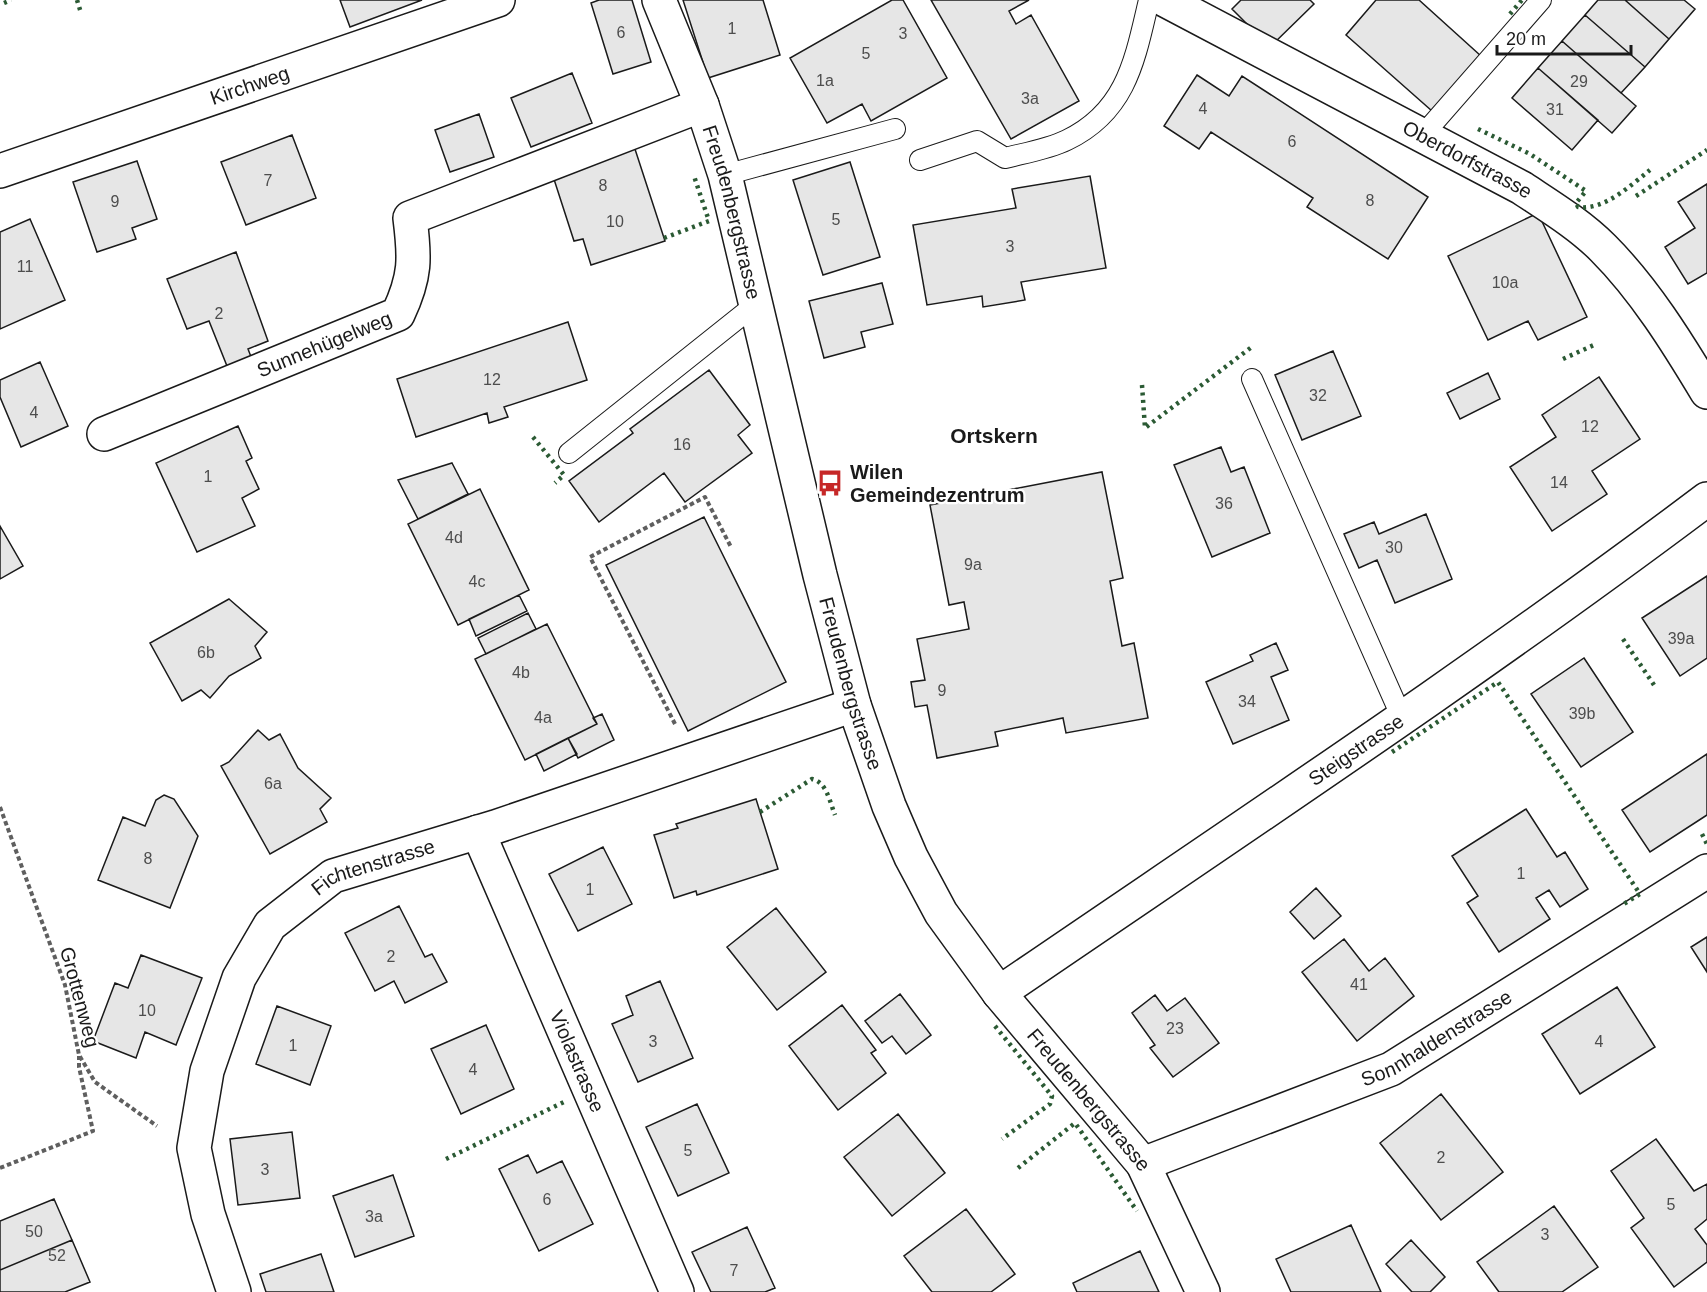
<svg xmlns="http://www.w3.org/2000/svg" width="1707" height="1292" viewBox="0 0 1707 1292" font-family="Arial,sans-serif">
<rect width="100%" height="100%" fill="#fff"/>
<path fill="#e6e6e6" stroke="#1a1a1a" stroke-width="1.5" d="M340 0H422L350 27Z
M599 0H632L651 62 613 74 591 3Z
M683 0H763L780 55 708 78Z
M892 0H903L947 78 871 121 862 104 827 123 790 58Z
M931 0H1029L1009 11 1016 24 1031 15 1079 101 1011 139Z
M1241 0H1310L1314 4 1270 47 1232 9Z
M1376 0H1419L1481 56 1432 111 1346 35Z
M1598 0H1625L1669 39 1645 67 1585 15Z
M1625 0H1684L1695 9 1669 39Z
M1585 15 1645 67 1621 93 1562 41Z
M1562 41 1636 106 1612 133 1538 68Z
M1538 68 1598 120 1572 150 1512 98Z
M572 73 592 123 531 147 511 98Z
M1197 75 1229 96 1242 76 1428 197 1388 259 1307 207 1313 198 1211 132 1199 149 1164 126Z
M479 114 494 157 450 172 435 130Z
M292 135 316 198 246 225 221 162Z
M633 143 665 241 591 265 583 239 574 241 551 170Z
M137 161 157 219 132 228 136 239 97 252 73 182Z
M850 162 880 257 823 275 793 180Z
M1090 176 1106 268 1021 282 1025 300 983 307 982 296 927 305 913 225 1016 208 1012 189Z
M1707 184V273L1688 284 1665 247 1695 228 1678 202Z
M1538 213 1587 317 1538 340 1528 321 1488 340 1448 256Z
M30 219 65 300 0 329V232Z
M236 252 268 341 248 349 253 362 229 371 209 321 187 329 167 279Z
M882 283 893 324 861 332 865 347 824 358 809 301Z
M568 322 587 380 504 407 508 417 489 423 487 413 416 437 397 379Z
M1333 351 1361 416 1302 440 1275 375Z
M40 362 68 426 21 447 0 397V380Z
M709 370 750 425 738 435 752 453 685 502 664 473 599 522 569 481 633 433 630 429Z
M1488 373 1500 399 1460 419 1447 393Z
M1599 377 1640 439 1592 471 1607 494 1552 531 1510 467 1556 437 1542 415Z
M238 426 252 458 246 461 259 489 242 498 255 526 197 552 156 463Z
M1221 447 1231 472 1244 467 1270 533 1212 557 1174 465Z
M452 463 468 494 418 519 398 480Z
M1102 472 1123 578 1110 581 1122 646 1134 643 1148 718 1066 733 1063 718 995 732 998 746 937 758 927 705 915 707 911 682 925 680 917 639 969 629 964 602 949 605 930 505Z
M480 489 529 590 458 625 408 524Z
M1426 514 1452 579 1395 603 1377 560 1359 568 1344 534 1374 522 1379 534Z
M704 517 786 682 688 731 606 565Z
M0 526 23 566 0 579Z
M1707 576V658L1680 676 1642 618Z
M519 595 527 611 476 636 469 619Z
M229 599 267 632 255 646 261 658 229 676 210 698 201 690 182 701 150 643Z
M528 613 536 629 486 654 478 638Z
M547 624 597 724 525 760 475 659Z
M1276 643 1288 670 1271 677 1289 720 1233 744 1206 682 1253 661 1250 655Z
M1584 658 1633 732 1581 767 1531 694Z
M602 714 614 740 578 758 568 738 597 724 593 718Z
M258 730 269 740 280 734 298 768 331 798 320 809 327 822 270 854 221 766 229 762Z
M568 738 577 754 544 771 536 754Z
M1707 754V815L1650 852 1622 810Z
M164 795 174 799 198 836 170 908 98 880 123 817 145 826 156 800Z
M756 799 778 869 697 895 696 891 674 898 654 835 678 828 676 824Z
M1526 809 1557 857 1565 852 1588 889 1560 907 1549 890 1536 898 1550 919 1499 952 1467 903 1478 896 1452 856Z
M603 847 632 904 578 931 549 874Z
M1316 888 1341 916 1314 939 1290 912Z
M399 906 425 957 432 954 447 982 405 1003 394 981 375 991 345 933Z
M776 908 826 972 777 1010 727 947Z
M1707 937V972L1691 947Z
M1344 939 1369 971 1385 958 1414 996 1357 1041 1302 972Z
M141 955 202 978 176 1045 145 1032 136 1058 93 1041 115 983 128 988Z
M660 981 693 1058 638 1082 612 1024 633 1015 626 996Z
M1617 987 1655 1047 1580 1094 1542 1034Z
M900 994 931 1035 906 1054 892 1036 882 1043 865 1021Z
M1155 995 1167 1011 1185 998 1219 1043 1173 1077 1150 1048 1155 1045 1132 1013Z
M842 1005 876 1050 871 1053 886 1073 838 1110 789 1046Z
M277 1006 331 1026 310 1085 256 1064Z
M486 1025 514 1089 461 1114 431 1049Z
M1441 1094 1503 1172 1441 1220 1380 1143Z
M697 1104 729 1173 678 1196 646 1127Z
M898 1114 945 1173 892 1216 844 1157Z
M292 1132 300 1198 238 1205 230 1139Z
M1656 1139 1694 1191 1707 1184V1219L1695 1229 1707 1245V1262L1674 1287 1631 1228 1644 1218 1611 1171Z
M528 1155 537 1173 562 1161 593 1224 539 1251 499 1169Z
M393 1175 414 1236 355 1257 333 1196Z
M54 1199 72 1240 0 1270V1221Z
M1554 1206 1598 1267 1562 1292H1499L1477 1262Z
M966 1209 1015 1274 991 1292H932L904 1256Z
M1351 1225 1381 1292H1291L1276 1259Z
M747 1227 775 1288 765 1292H711L692 1252Z
M72 1240 90 1282 65 1292H0V1270Z
M1411 1240 1445 1277 1430 1292H1412L1386 1264Z
M1140 1251 1159 1292H1077L1073 1283Z
M321 1254 334 1292H266L260 1274Z"/>
<g fill="none" stroke-linecap="round" stroke-linejoin="round">
<g stroke="#1a1a1a" stroke-width="22">
<path id="lane" d="M1422 136 1541 0
M920 160 977 141 1005 158C1025 153 1049 149 1067 140 1127 111 1135 59 1149 0
M725 175 895 129
M1252 379 1402 718
M569 453 756 304"/>
</g>
<g stroke="#1a1a1a" stroke-width="36">
<g id="street">
<path id="s1" d="M659 0 702 105 725 175 820 575 854 705 889 806 911 857 941 913 999 993 1143 1164 1203 1292"/>
<path id="s2" d="M1165 0 1522 188C1549 206 1579 224 1603 248 1644 289 1677 342 1707 392"/>
<path id="s3" d="M0 171 498 0"/>
<path id="s4" d="M104 434 398 314C416 276 415 258 410 218L702 105"/>
<path id="s5" d="M478 832 677 1292"/>
<path id="s6" d="M999 993C1236 831 1477 672 1707 499"/>
<path id="s7" d="M1143 1164 1391 1069 1707 871"/>
<path id="s8" d="M234 1292 208 1214 194 1148 207 1071 239 978 270 925 333 876 495 827 854 705"/>
</g>
</g>
<path stroke="#5f5f5f" stroke-width="4" stroke-dasharray="4.5 3" stroke-linecap="butt" d="M675 724 590 557 705 497 731 547
M0 807 65 985 79 1055 95 1082 157 1126
M0 1168 93 1131 79 1067V1056"/>
<use href="#lane" stroke="#fff" stroke-width="20"/>
<use href="#street" stroke="#fff" stroke-width="33"/>
<path stroke="#2b5a34" stroke-width="4.5" stroke-dasharray="3 4.5" stroke-linecap="butt" d="M77 0 81 13
M4 3 11 0
M1510 14 1522 0
M1478 129 1530 154 1586 191 1576 203 1578 207C1604 211 1631 185 1650 170
M1636 196 1707 150
M664 238 709 221 694 176
M1563 359 1596 344
M1142 385 1145 428 1253 346
M533 437 564 475 555 483
M1623 639 1654 685
M1392 752 1498 682 1640 894 1622 905
M760 812 812 779C827 782 830 803 835 815
M1702 834 1707 844
M995 1026 1052 1096 1050 1104 1002 1139
M446 1159 566 1101
M1018 1168 1075 1123 1137 1211"/>
</g>
<defs>
<g id="bus-bare" transform="scale(2.07)"><path d="M-5-6H5V4H4V6H2V4H-2V6H-4V4H-5ZM-3.5-4V0h7V-4ZM-3.5 1.2v1.5H-2V1.2ZM2 1.2v1.5H3.5V1.2Z" fill="#c62828" stroke="#fff" stroke-width="2.5" paint-order="stroke"/></g>
</defs>
<g fill-rule="evenodd">
<use href="#bus-bare" x="830" y="483"/>
</g>
<g text-anchor="middle" dominant-baseline="central" stroke-width="4.5" stroke-linejoin="round" paint-order="stroke">
<g font-size="16" fill="#4d4d4d">
<text x="732" y="28">1</text>
<text x="621" y="32">6</text>
<text x="903" y="33">3</text>
<text x="866" y="53">5</text>
<text x="825" y="80">1a</text>
<text x="1579" y="81">29</text>
<text x="1030" y="98">3a</text>
<text x="1203" y="108">4</text>
<text x="1555" y="109">31</text>
<text x="1292" y="141">6</text>
<text x="268" y="180">7</text>
<text x="603" y="185">8</text>
<text x="1370" y="200">8</text>
<text x="115" y="201">9</text>
<text x="836" y="219">5</text>
<text x="615" y="221">10</text>
<text x="1010" y="246">3</text>
<text x="25" y="266">11</text>
<text x="1505" y="282">10a</text>
<text x="219" y="313">2</text>
<text x="492" y="379">12</text>
<text x="1318" y="395">32</text>
<text x="34" y="412">4</text>
<text x="1590" y="426">12</text>
<text x="682" y="444">16</text>
<text x="208" y="476">1</text>
<text x="1559" y="482">14</text>
<text x="1224" y="503">36</text>
<text x="454" y="537">4d</text>
<text x="1394" y="547">30</text>
<text x="973" y="564">9a</text>
<text x="477" y="581">4c</text>
<text x="1681" y="638">39a</text>
<text x="206" y="652">6b</text>
<text x="521" y="672">4b</text>
<text x="942" y="690">9</text>
<text x="1247" y="701">34</text>
<text x="1582" y="713">39b</text>
<text x="543" y="717">4a</text>
<text x="273" y="783">6a</text>
<text x="148" y="858">8</text>
<text x="1521" y="873">1</text>
<text x="590" y="889">1</text>
<text x="391" y="956">2</text>
<text x="1359" y="984">41</text>
<text x="147" y="1010">10</text>
<text x="1175" y="1028">23</text>
<text x="653" y="1041">3</text>
<text x="1599" y="1041">4</text>
<text x="293" y="1045">1</text>
<text x="473" y="1069">4</text>
<text x="688" y="1150">5</text>
<text x="1441" y="1157">2</text>
<text x="265" y="1169">3</text>
<text x="547" y="1199">6</text>
<text x="1671" y="1204">5</text>
<text x="374" y="1216">3a</text>
<text x="34" y="1231">50</text>
<text x="1545" y="1234">3</text>
<text x="57" y="1255">52</text>
<text x="734" y="1270">7</text>
</g>
<g font-size="20" fill="#1a1a1a" stroke="#fff">
<text stroke="none"><textPath href="#s3" startOffset="264">Kirchweg</textPath></text>
<text stroke="none"><textPath href="#s2" startOffset="342">Oberdorfstrasse</textPath></text>
<text stroke="none"><textPath href="#s1" startOffset="225">Freudenbergstrasse</textPath></text>
<text stroke="none"><textPath href="#s4" startOffset="238">Sunnehügelweg</textPath></text>
<text stroke="none"><textPath href="#s1" startOffset="711">Freudenbergstrasse</textPath></text>
<text stroke="none"><textPath href="#s6" startOffset="432">Steigstrasse</textPath></text>
<text stroke="none"><textPath href="#s8" startOffset="508">Fichtenstrasse</textPath></text>
<text transform="translate(80 997) rotate(75)">Grottenweg</text>
<text stroke="none"><textPath href="#s7" startOffset="320">Sonnhaldenstrasse</textPath></text>
<text stroke="none"><textPath href="#s5" startOffset="250">Violastrasse</textPath></text>
<text stroke="none"><textPath href="#s1" startOffset="1197">Freudenbergstrasse</textPath></text>
</g>
<g font-size="20" font-weight="bold" fill="#1a1a1a" stroke="#fff" text-anchor="start">
<text x="850" y="472">Wilen<tspan x="850" dy="23">Gemeindezentrum</tspan></text>
</g>
<g font-size="21" font-weight="bold" fill="#1a1a1a" stroke="#fff">
<text x="994" y="435">Ortskern</text>
</g>
</g>
<path d="M1497 45v9h134v-9" fill="none" stroke="#1a1a1a" stroke-width="3"/>
<text x="1506" y="45" font-size="18" fill="#1a1a1a" stroke="#ffffff" stroke-width="4.5" paint-order="stroke">20 m</text>
</svg>
